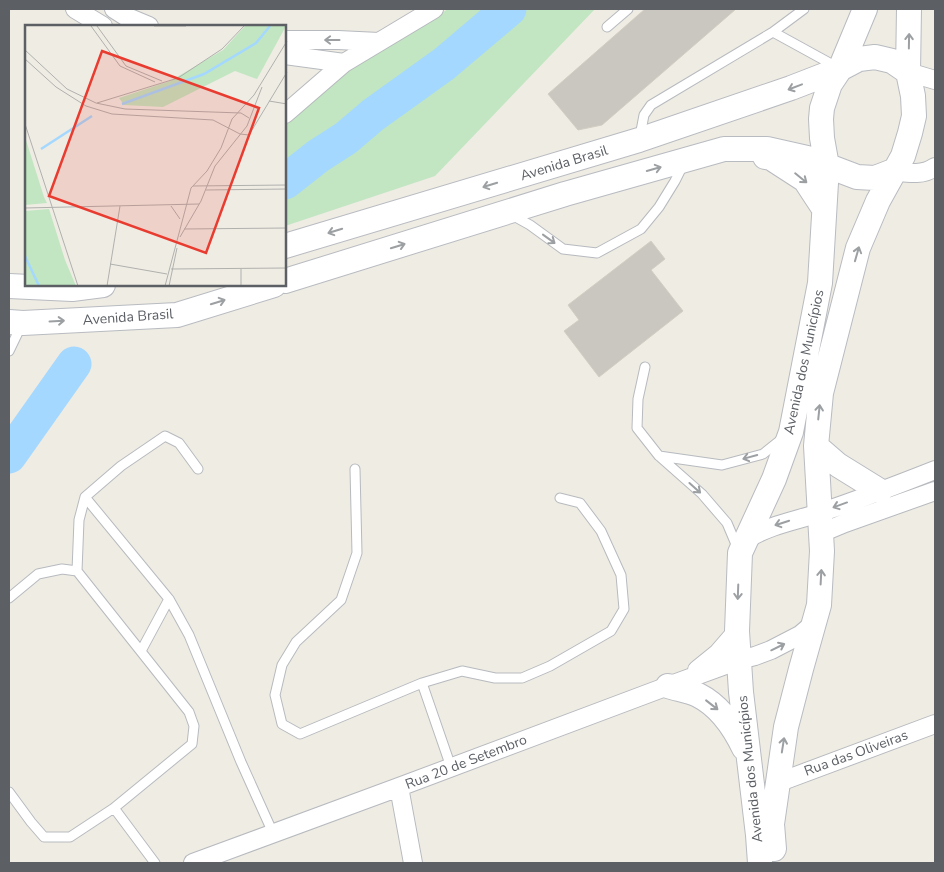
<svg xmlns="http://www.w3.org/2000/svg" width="944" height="872" viewBox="0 0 944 872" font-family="'Nunito Sans',sans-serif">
<rect width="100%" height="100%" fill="#efece4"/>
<path fill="#c1e6c1" d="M448 9H595L435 176 285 226V125L316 97 366 56 418 28Z"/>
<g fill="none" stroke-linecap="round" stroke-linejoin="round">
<path stroke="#a4d8ff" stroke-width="35" d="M285 182 318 156 346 138 373 115 444 64 509 9
M9 456 74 364"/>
</g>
<path fill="#cac7c1" stroke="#d3cec2" d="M645 9H736L602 125 578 130 548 94Z
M651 241 665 259 651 270 683 311 599 377 564 331 579 320 568 305Z"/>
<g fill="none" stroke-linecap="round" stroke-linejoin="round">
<g stroke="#b7babe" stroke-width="11">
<path id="service" d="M607 27 628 9
M773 32 835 66
M640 136 644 115 651 105 773 32 804 9
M512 215 530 225 563 249 597 253 641 229 659 207 675 181 684 163
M9 351 22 324
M645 367 638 399 637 428 659 456 702 494 727 523 738 549
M659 456 722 465 763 454 783 438
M355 469 357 553 341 600 296 642 282 665 275 695 282 724 300 734 422 683 462 671 495 678H522L550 666 611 631 624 609 621 575 601 531 580 503 560 498
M85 497 169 599 189 635 241 762 273 833
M77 571 79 520 85 497 121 466 165 436 179 443 198 469
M9 598 38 574 62 569 77 571 189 712 194 726 192 744 114 808 70 837H44L31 822 9 792
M141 651 169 599
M422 683 451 767
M114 808 155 863"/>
</g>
<g stroke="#b7babe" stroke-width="20">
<path id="minor" d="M75 9 103 26
M114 9 125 16 149 26
M285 40H338L379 42
M285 55 344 63
M908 72 935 80
M285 114 344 63 434 9
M893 171C908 173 922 176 935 167
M821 533 845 523 935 491
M747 539C770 525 794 521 819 513 858 500 897 485 935 470
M697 670 718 653 737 631
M777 783 935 724
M399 787 413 863
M193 863 399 787 668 686 739 660 755 656 771 650 800 635 813 624"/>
</g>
<g stroke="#b8bbc0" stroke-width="26">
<path id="secondary" d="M765 157 771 158 805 180 824 209
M285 246 639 140 791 88 840 69 859 59 875 57 892 61 908 72
M285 281 565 194 724 149H767L807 158 857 177 875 178 893 171
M9 286 72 289 103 285
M9 322 23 323 177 315 274 285
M816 446 838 465 880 491
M668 686C677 689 689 691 698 695 720 706 734 727 744 748
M774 849 772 824 786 727 801 669 819 605 822 551 816 446 821 393 858 248 878 201 903 156 910 133 914 116 913 96 908 72 909 9
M760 863 758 835 741 692 737 631 740 553 774 479 791 432 820 283 827 166 822 138 821 119 822 108 830 84 840 69 865 9"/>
</g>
<use href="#service" stroke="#fff" stroke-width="9"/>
<use href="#minor" stroke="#fff" stroke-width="18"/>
<use href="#secondary" stroke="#fff" stroke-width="24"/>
</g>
<defs><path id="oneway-shaft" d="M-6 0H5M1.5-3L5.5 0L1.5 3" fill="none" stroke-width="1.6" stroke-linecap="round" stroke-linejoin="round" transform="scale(1.25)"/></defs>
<g stroke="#9da0a3">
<use href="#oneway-shaft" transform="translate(332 40) rotate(-180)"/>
<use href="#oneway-shaft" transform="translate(909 41) rotate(-89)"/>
<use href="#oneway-shaft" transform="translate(795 87) rotate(159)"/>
<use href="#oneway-shaft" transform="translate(654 169) rotate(-16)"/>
<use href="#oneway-shaft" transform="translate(801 178) rotate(39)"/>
<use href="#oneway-shaft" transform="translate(490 185) rotate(163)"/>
<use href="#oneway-shaft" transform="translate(335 231) rotate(163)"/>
<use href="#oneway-shaft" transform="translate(549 239) rotate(36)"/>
<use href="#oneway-shaft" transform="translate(398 246) rotate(-17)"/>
<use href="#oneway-shaft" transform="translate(857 254) rotate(-74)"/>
<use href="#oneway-shaft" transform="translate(218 302) rotate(-17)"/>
<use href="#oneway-shaft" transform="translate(57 321) rotate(-3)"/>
<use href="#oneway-shaft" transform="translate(819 412) rotate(-84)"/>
<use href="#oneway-shaft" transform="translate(750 457) rotate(165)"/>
<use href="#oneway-shaft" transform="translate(695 488) rotate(42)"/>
<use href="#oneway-shaft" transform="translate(840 505) rotate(160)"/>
<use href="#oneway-shaft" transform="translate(782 523) rotate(162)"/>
<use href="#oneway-shaft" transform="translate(821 577) rotate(-87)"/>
<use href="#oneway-shaft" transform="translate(738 592) rotate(92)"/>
<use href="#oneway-shaft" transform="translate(778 647) rotate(-26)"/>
<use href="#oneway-shaft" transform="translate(712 705) rotate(38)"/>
<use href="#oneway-shaft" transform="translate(783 745) rotate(-81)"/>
</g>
<g text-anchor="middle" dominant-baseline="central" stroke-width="5" stroke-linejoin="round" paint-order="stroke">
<g font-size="14" fill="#5c6065" stroke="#fff">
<text transform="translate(564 163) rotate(-17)">Avenida Brasil</text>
<text transform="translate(128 317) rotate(-4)">Avenida Brasil</text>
<text transform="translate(804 362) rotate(-78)">Avenida dos Municípios</text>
<text transform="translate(856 753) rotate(-20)">Rua das Oliveiras</text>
<text transform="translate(466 762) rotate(-21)">Rua 20 de Setembro</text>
<text transform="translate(750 769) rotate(-96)">Avenida dos Municípios</text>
</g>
</g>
<g transform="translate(25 25)">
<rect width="261" height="261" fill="#efece4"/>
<path d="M220 1H261L232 54 210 46 138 82 99 80 94 73 145 56 198 25ZM0 112 19 172 22 178 0 180ZM24 184 40 235 51 261H0V186Z" fill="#c1e6c1"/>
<path fill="none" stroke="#a4d8ff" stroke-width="2.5" d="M97 79 179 49 231 18 245 1M16 124 67 91M0 231 14 261"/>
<path fill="none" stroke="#b0b0ad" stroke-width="1" d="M66 1 95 41 130 57M72 1 101 41 137 56M129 1H161M0 25 42 64 71 78 100 84 216 88 224 93M0 34 31 62 61 81 87 89 188 95 215 109M244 76 262 79M72 78 153 53 197 24 219 1M0 99 53 261M215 109 224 110 262 47M168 161 262 160M181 165 262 164M146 181 155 194M0 183 174 179M159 204 262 203M155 212 176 176 190 141 222 101 237 62M85 239 142 249M146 244 262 243M216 244V261M82 261 95 181M140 261 166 163 182 146 196 123 207 94 229 70 262 16M144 261 152 223"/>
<path fill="#e93c30" fill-opacity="0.15" stroke="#e93c30" stroke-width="2.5" d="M77 26 234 83 181 228 24 171Z"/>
<rect width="261" height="261" fill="none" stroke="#5c6065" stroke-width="2.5"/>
</g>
<rect width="944" height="872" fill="none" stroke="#5c6065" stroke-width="20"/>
</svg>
